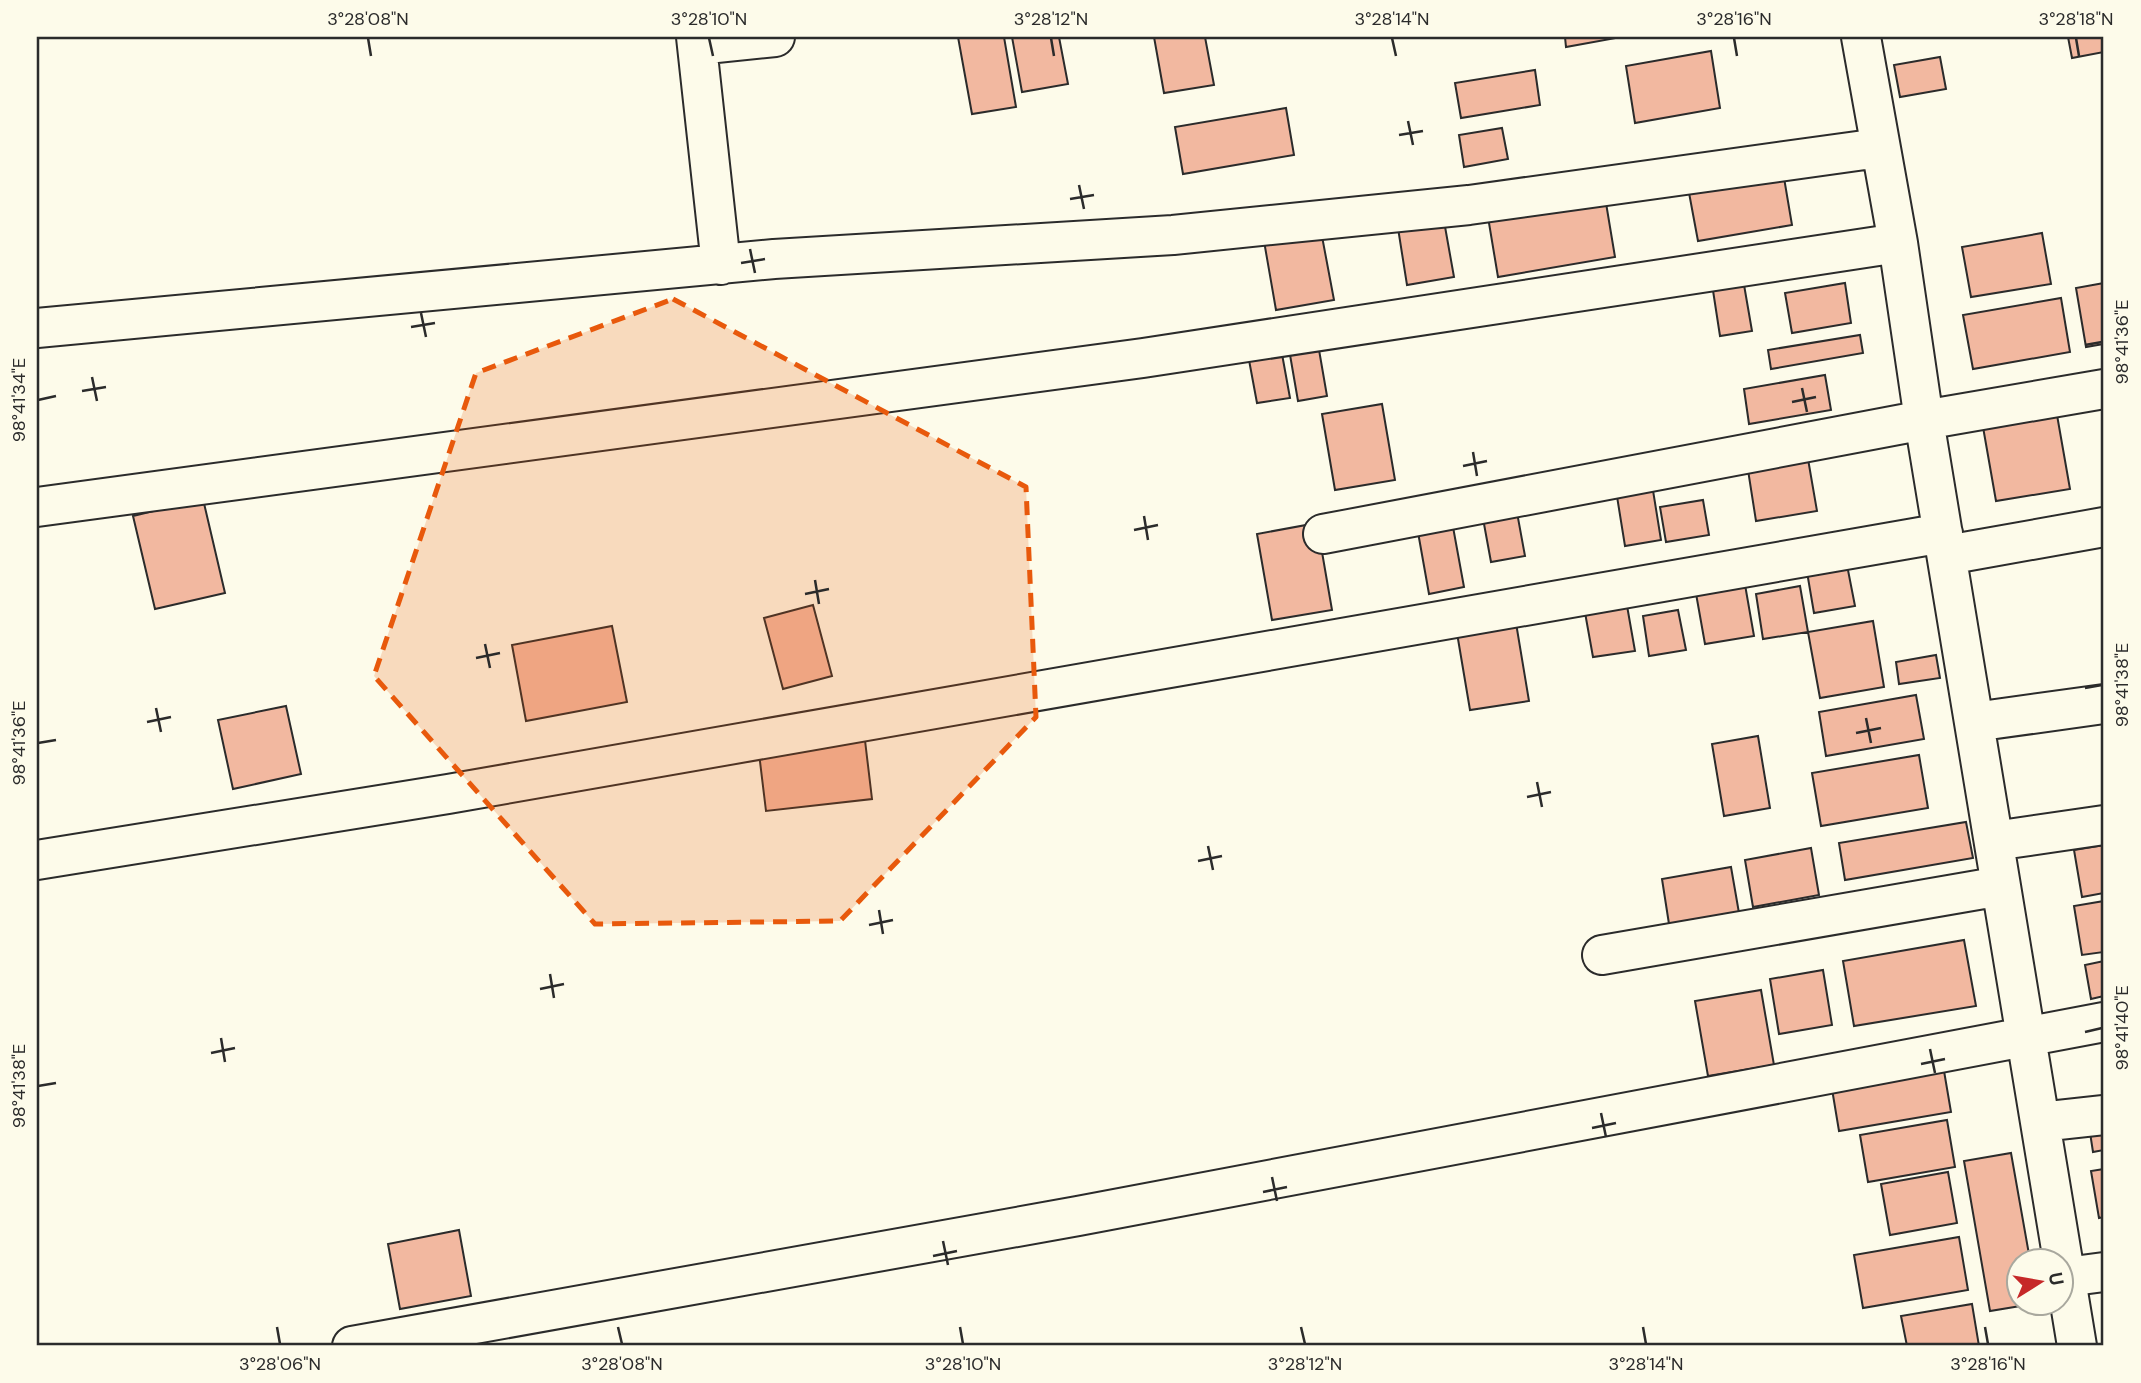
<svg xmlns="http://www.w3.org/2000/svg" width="2141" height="1383" viewBox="0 0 2141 1383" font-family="'DM Sans',sans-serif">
<rect width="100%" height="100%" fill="#fdfbea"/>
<path fill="#f2b8a0" stroke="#2b2b2b" stroke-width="2" d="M958 37H1004L1016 107 972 114Z
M1012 37H1059L1068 84 1022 92Z
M1154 37H1205L1214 85 1164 93Z
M1565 37H1616V38L1566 47Z
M2068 37H2104V52L2072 58Z
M1711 51 1720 108 1635 123 1626 66Z
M1940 57 1946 89 1900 97 1894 65Z
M1535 70 1540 105 1461 118 1455 83Z
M1286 108 1294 155 1183 174 1175 127Z
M1502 128 1508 159 1464 167 1459 135Z
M1782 166 1792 225 1698 241 1687 182Z
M1604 191 1615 257 1498 277 1487 211Z
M1444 221 1454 277 1407 285 1398 228Z
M1321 231 1334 300 1276 310 1264 241Z
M2042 233 2051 284 1971 297 1962 247Z
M1743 279 1752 331 1720 336 1712 284Z
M1845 283 1851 323 1792 333 1785 293Z
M2104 283V344L2086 347 2076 288Z
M2061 298 2070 352 1973 369 1963 315Z
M1860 335 1863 353 1771 369 1768 350Z
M1318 344 1327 396 1298 401 1289 349Z
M1282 354 1290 398 1257 403 1249 360Z
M1825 375 1831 410 1749 424 1744 389Z
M1382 404 1395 480 1335 490 1322 414Z
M2057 415 2070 489 1996 501 1983 427Z
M1808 459 1817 511 1756 521 1748 470Z
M1651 478 1661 540 1625 546 1615 484Z
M203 499 225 593 155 609 133 516Z
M1703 500 1709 535 1666 542 1660 507Z
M1516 507 1525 556 1491 562 1482 513Z
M1451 516 1464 587 1429 594 1416 521Z
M1317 523 1332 610 1272 620 1257 534Z
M1847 565 1855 606 1814 613 1807 572Z
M1744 579 1754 636 1705 644 1695 588Z
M1800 586 1808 632 1763 639 1756 594Z
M1626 600 1635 651 1593 657 1584 607Z
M813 605 832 676 783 689 764 618Z
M1678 610 1686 650 1649 656 1643 616Z
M1873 621 1884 687 1820 698 1808 632Z
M1516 623 1529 701 1470 710 1457 633Z
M612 626 627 702 526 721 512 645Z
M1936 655 1940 678 1899 684 1896 662Z
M1916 695 1924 739 1826 756 1819 712Z
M286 706 301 774 233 789 218 720Z
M864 732 872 799 766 811 758 745Z
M1758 736 1770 808 1724 816 1712 744Z
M1919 755 1928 808 1821 826 1812 773Z
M1966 822 1973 858 1845 880 1839 843Z
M2104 845V893L2082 897 2074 850Z
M1811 848 1819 895 1753 907 1745 860Z
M1731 867 1739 913 1669 924 1662 879Z
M2104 901V952L2082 955 2074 906Z
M1964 940 1976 1006 1854 1026 1843 961Z
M2104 961V996L2091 999 2085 965Z
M1823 970 1832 1025 1779 1034 1770 979Z
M1761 990 1774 1065 1708 1076 1695 1001Z
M1943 1065 1951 1112 1839 1131 1831 1083Z
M1947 1120 1955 1167 1868 1182 1860 1135Z
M2104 1123V1150L2093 1152 2089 1126Z
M2011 1153 2030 1260H2018V1302L2038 1303 1990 1311 1964 1161Z
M2104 1169V1217L2099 1218 2091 1171Z
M1948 1172 1957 1223 1890 1235 1881 1184Z
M459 1230 471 1296 400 1309 388 1244Z
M1959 1237 1968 1290 1863 1308 1854 1255Z
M1972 1304 1979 1346H1907L1901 1316Z"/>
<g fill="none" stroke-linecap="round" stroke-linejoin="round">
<g stroke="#2b2b2b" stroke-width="42">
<path id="minor" d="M696 37 721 265
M1861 37 1898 243 1924 420 2077 1346
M697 45 775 37
M37 328 774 259 1173 235 1469 205 1879 148
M37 507 1143 358 1898 243
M1323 534 1924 420 2104 389
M1947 555 2104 527
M1974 722 2104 704
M1994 841 2104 825
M37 860 448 794 1943 533
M1602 955 2001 886
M2040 1122 2104 1115
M2066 1277 2104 1272
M352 1346 1078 1216 2104 1022"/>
</g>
<use href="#minor" stroke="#fdfbea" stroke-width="38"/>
</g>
<path fill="#e8590c" fill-opacity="0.2" stroke="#e8590c" stroke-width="5" stroke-dasharray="14 9" stroke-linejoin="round" d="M673 299 1026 487 1036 717 840 921 595 924 374 676 476 373Z"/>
<path fill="none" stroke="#2b2b2b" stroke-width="2.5" d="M368 38 371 56M709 38 713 56M1051 38 1054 56M1392 38 1396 56M1734 38 1737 56M2076 38 2079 56M1408 121 1413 145M1399 135 1423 131M1079 185 1084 209M1070 199 1094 195M750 249 755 273M741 263 765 259M421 313 426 337M411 327 435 323M2085 345 2102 342M92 377 97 401M1802 388 1807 412M82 391 106 387M38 400 56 396M1792 402 1816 397M1473 452 1477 476M1463 466 1487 461M1144 516 1148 540M1134 530 1158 525M815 580 819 604M805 594 829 589M485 644 490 668M476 658 500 653M2085 688 2102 685M156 708 161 732M1866 718 1871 743M147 722 171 717M1856 733 1881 728M38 743 56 740M1537 782 1542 807M1527 797 1551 792M1208 846 1213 870M1198 861 1222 856M879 910 883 934M869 925 893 920M550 974 554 998M540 989 564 984M2085 1032 2102 1028M221 1038 225 1062M1930 1049 1935 1073M211 1053 235 1048M1921 1064 1945 1059M38 1086 56 1083M1601 1113 1606 1137M1592 1128 1616 1123M1272 1177 1277 1201M1263 1192 1287 1187M943 1241 948 1265M933 1256 957 1251M277 1327 280 1344M618 1327 622 1344M960 1327 963 1344M1301 1327 1305 1344M1643 1327 1646 1344M1985 1327 1988 1344"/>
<rect width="2141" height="1383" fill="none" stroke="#fdfbea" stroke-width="77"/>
<g transform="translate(2040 1282) rotate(79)"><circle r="33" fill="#fdfbea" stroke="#a9a89e" stroke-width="2"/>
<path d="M0-5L12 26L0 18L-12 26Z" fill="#c62828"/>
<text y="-10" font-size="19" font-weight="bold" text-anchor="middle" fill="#2b2b2b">U</text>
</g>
<rect x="38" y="38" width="2064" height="1306" fill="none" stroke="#2b2b2b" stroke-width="2.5"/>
<g font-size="18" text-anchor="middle" fill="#2b2b2b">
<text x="368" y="25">3°28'08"N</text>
<text x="709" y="25">3°28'10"N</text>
<text x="1051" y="25">3°28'12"N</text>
<text x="1392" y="25">3°28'14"N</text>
<text x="1734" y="25">3°28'16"N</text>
<text x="2076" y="25">3°28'18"N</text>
<text transform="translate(2122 342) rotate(-90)" y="6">98°41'36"E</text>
<text transform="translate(19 400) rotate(-90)" y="6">98°41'34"E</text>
<text transform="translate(2122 685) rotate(-90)" y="6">98°41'38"E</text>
<text transform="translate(19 743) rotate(-90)" y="6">98°41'36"E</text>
<text transform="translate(2122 1028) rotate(-90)" y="6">98°41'40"E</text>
<text transform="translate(19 1086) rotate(-90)" y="6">98°41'38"E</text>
<text x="280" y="1370">3°28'06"N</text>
<text x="622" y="1370">3°28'08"N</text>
<text x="963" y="1370">3°28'10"N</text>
<text x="1305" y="1370">3°28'12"N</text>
<text x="1646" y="1370">3°28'14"N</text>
<text x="1988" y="1370">3°28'16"N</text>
</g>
</svg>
